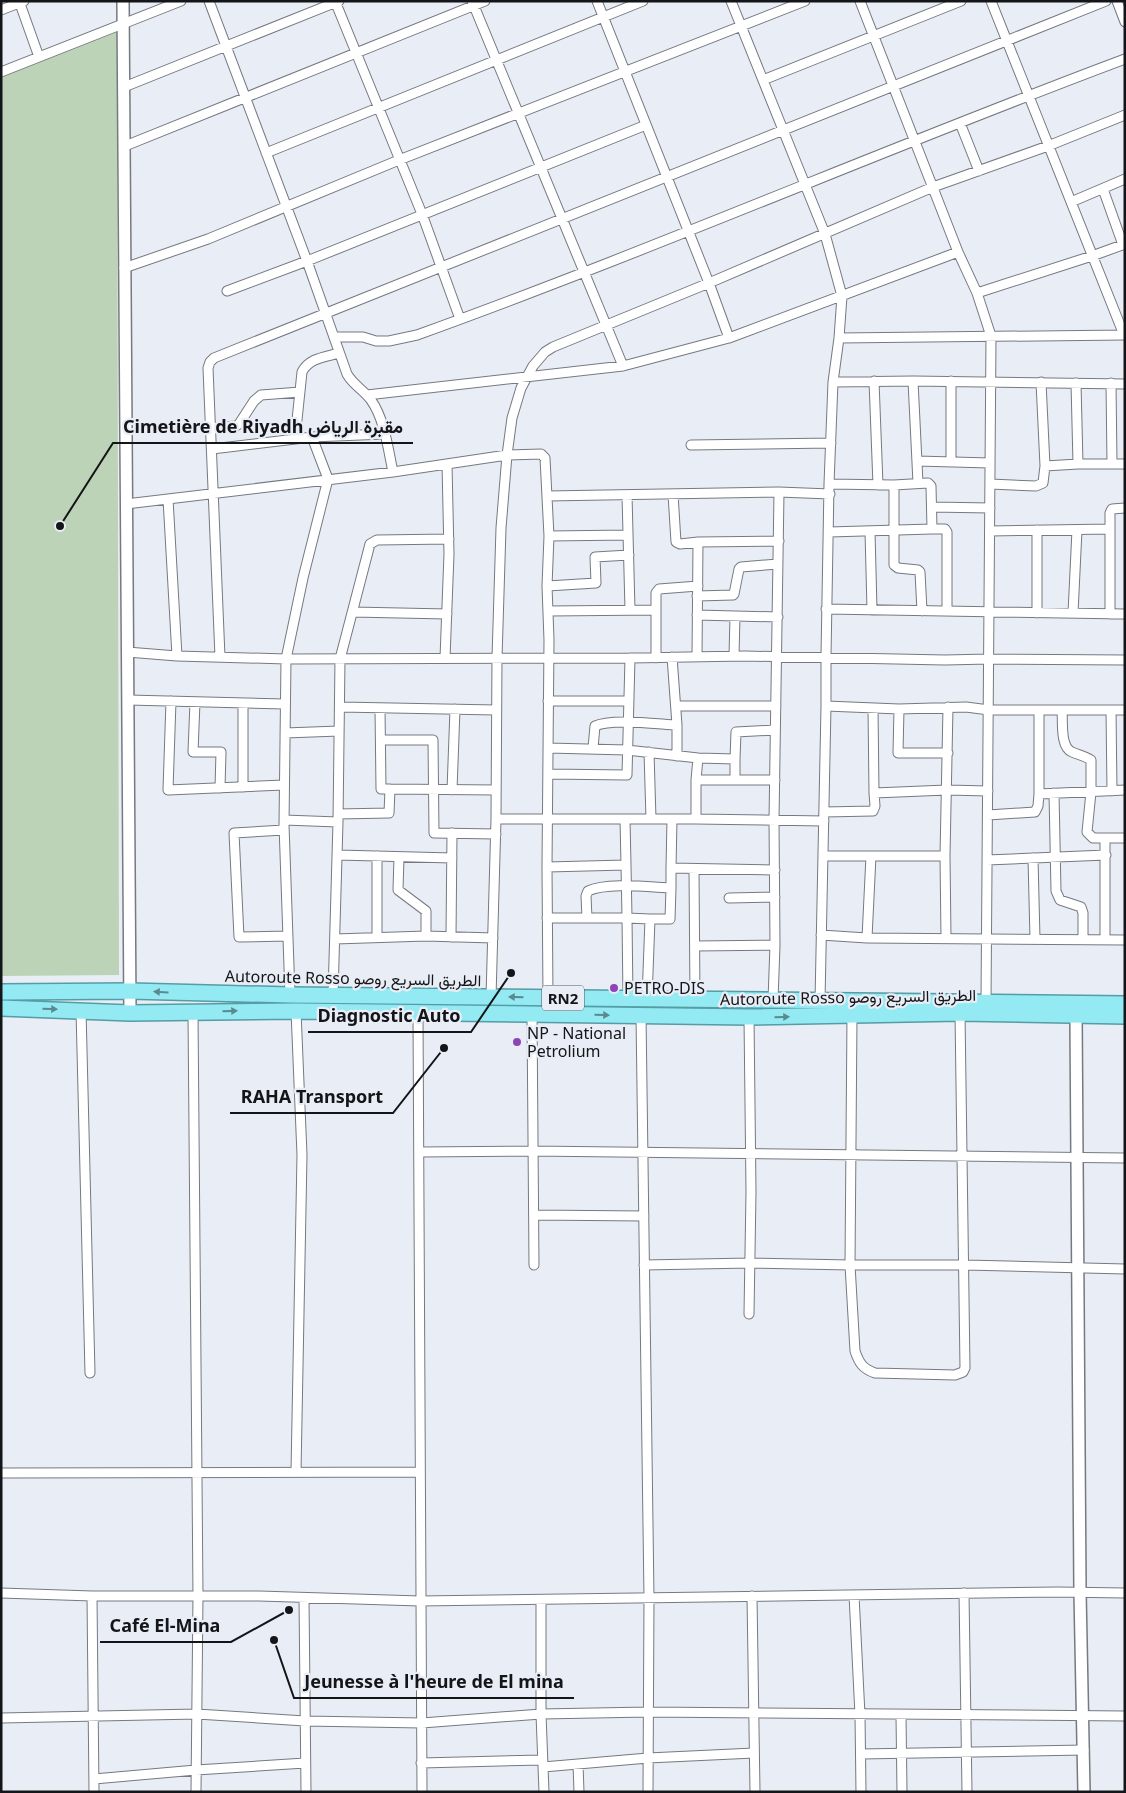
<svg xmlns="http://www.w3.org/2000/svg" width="1126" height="1793" viewBox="0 0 1126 1793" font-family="'Noto Sans',Vazirmatn,sans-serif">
<rect width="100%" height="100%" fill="#e9edf5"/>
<path fill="#bcd3b7" d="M117 32 119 975 1 976V77Z"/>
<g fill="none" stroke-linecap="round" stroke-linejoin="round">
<g stroke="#767980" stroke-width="11">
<path id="minor" d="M19 1 39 57
M209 1 307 261 347 374C353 385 364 390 371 400 385 420 388 449 393 472
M335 1 422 214 460 319
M472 1 623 366
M731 1 825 234 842 296 839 338 833 382 829 484 826 657V706L820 1001
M860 1 958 252 977 293 991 336 986 1002
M991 1 1124 335
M1117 1 1125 22
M1 10 24 1
M1 72 181 1
M763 80 961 1
M124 87 339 1
M960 123 979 171
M125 146 485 1
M266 153 643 1
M1103 189 1123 245
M1071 202 1125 179
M124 268 208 239 399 160 805 1
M227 291 307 261 646 125
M977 293 1092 256 1125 244
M334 337H363L376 341H389L417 335C655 249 887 148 1125 59
M729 338 958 252
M839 338 1125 335
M874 381 878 485
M913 381 1125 384
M951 381V462
M833 382 913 381 918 483
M1076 383 1078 464H1112
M1111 383 1112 464H1125
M367 395 623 366 729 338 709 283 597 1
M211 428 236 426 239 424 254 401 261 395 300 392
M295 439 302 372C309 358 325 357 339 353
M691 445 831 443
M212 449 312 437 385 434
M917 461 990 463
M1045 466 1078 464
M829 484 894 485 928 483 931 486 932 529H945L947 532V611
M990 484 1036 486 1043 483 1045 466 1041 382
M894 485V565L898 568 918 570 920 572 922 611
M673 494 676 542 680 544 698 542
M627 495 630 610
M547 496 779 492 830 494
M168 499 177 656
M126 504 393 472 507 455 541 454 545 458 549 536 547 586 549 640 547 867 626 865 625 819
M932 507 990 508
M1037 530V613
M870 531 872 610
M990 531 1109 529
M829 532 932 529
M549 536 628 535
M547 586 596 583 595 557 629 555
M697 596 733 595 734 594 739 569 741 567 778 564
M826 609 1125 614
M548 611 656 610
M353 612 447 614
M1073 613 1077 530
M1110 614V513L1112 509 1125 508
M697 615 778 617
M127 652 177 656 286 659 630 658 745 656 945 660 989 659 1125 660
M734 656 735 616
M220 657 208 368 210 362 214 358 1106 1
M697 657 698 542 779 541
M445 658 449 554 447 464
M656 658V593L659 589 698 586
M128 700 285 704
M171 701 168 790 284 785
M548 701H628
M195 702 193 752H221L220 788
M243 703V787
M676 706H776
M826 706 899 709 966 707 989 710H1125
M340 707 496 710
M873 708 874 793
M899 709 898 753H948
M1039 710V794L1125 790
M1062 710C1063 722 1060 747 1072 752 1079 755 1085 756 1091 760V792L1087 832 1093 838H1105
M1111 710 1112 791
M677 725V756
M285 733 339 731
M381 740H433L434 833 496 834
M548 748 627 750 698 758 735 759V780H775
M593 748 595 726C611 718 657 724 677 725L672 657
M649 752 651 819
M698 758 696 780H735
M735 759 736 732 775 730
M548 774 627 775 630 658
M390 789 496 790
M452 790 455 709
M1054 793 1056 891 1060 900 1081 907 1083 913V939
M824 812 873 811 875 806 874 793 947 790 988 791
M338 814 389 813 390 789H381L380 708
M988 815 1035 812 1038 806 1039 794
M496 819H696L824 821
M672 819 671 868 775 870
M696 819V780
M284 820 338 822
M284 830 234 833 239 937 288 936
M338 855 452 858
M377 856V937
M824 856H945
M399 857 398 890 426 911V936L493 938
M1033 858 1035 939
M987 860 1106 855
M547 867 548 998
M694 869 695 1000
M729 898 775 897
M547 918H627L626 865
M587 918 586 896 588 891C607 882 649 887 671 888V868
M650 919H670L671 888
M821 935 867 938 1125 940
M451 937 452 833
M867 938 871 856
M946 938 945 856 948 707
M335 939 426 936
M1105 940V838H1125
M695 946 775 945
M290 995 284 825 286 659 303 578 328 479 312 437
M333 995 338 822 340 659 370 544 377 540 449 539
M491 997 496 819 497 658 501 528 507 455 512 418 521 388 533 366 545 352 553 347 709 283 933 187 1048 146 1125 115
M628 999 627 918 650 919 647 999
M773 1000 775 945 774 820 779 492
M81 1010 90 1373
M296 1011 302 1155 296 1472
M193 1013 198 1596 196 1792
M418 1014 422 1792
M532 1014 534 1265
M641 1015 649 1598 648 1792
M852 1016 850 1265 855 1351C859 1363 863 1369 875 1373L955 1375 963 1372 965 1368 960 1013
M749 1017 751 1192 749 1314
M419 1152 533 1151 1125 1158
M534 1215 644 1216
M644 1265 750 1263 850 1265H965L1125 1269
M1 1473 419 1472
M1 1593 92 1596H259L420 1601 1058 1592 1125 1593
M964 1593 967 1792
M854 1595 860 1715 861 1792
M92 1596 94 1792
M752 1596 755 1792
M304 1598 306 1792
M541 1600V1714L544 1792
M901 1715 902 1792
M1 1718 197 1714 305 1721 422 1723 541 1714 648 1712 1125 1716
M861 1754 1084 1750
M421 1763 542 1760
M578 1764 579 1792
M543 1767 648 1758 754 1753
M94 1779 196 1770 305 1763"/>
</g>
<g stroke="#767980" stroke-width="14">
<path id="tertiary" d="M123 1 130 1013
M1076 1015 1080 1592 1084 1792"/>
</g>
<g stroke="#559ca4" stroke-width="18">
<path id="trunk" d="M1 992 130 991 290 995 1125 1004
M1 1008 130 1013 296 1011 749 1017 960 1013 1125 1016"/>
</g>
<use href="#minor" stroke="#fff" stroke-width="9"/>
<use href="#tertiary" stroke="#fff" stroke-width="11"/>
<use href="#trunk" stroke="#93eaf3" stroke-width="15"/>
</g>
<defs><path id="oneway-solid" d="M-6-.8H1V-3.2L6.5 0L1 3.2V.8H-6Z" transform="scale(1.25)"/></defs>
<g fill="#5a8a90">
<use href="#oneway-solid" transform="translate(161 992) rotate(-177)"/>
<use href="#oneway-solid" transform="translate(516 997) rotate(-179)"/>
<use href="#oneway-solid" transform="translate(50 1009) rotate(2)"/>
<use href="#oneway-solid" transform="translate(230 1011) rotate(-2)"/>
<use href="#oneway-solid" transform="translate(602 1015) rotate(1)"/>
<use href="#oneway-solid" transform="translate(782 1017) rotate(-1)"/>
</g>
<g fill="#8d44b6" stroke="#e9edf5" stroke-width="2">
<circle cx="614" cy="988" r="5"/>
<circle cx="517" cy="1042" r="5"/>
</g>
<g text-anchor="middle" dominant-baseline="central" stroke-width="4.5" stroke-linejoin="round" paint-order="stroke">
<rect fill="#e9edf5" stroke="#54565a" stroke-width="1" x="542" y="985.5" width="42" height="25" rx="4"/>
<g font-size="15" font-weight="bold" fill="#141518">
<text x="563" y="998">RN2</text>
</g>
<g font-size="16" fill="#141518" stroke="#e9edf5">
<text transform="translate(353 978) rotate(1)">Autoroute Rosso الطريق السريع روصو</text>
<text transform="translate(848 997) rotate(-1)">Autoroute Rosso الطريق السريع روصو</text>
</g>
<g font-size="16" fill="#141518" stroke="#e9edf5" text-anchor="start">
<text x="624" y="988">PETRO-DIS</text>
<text x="527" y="1033">NP - National<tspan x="527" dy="18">Petrolium</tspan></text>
</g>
</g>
<path fill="none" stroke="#141518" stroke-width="2" d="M60 526L113 443H413M511 973L471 1032H308M444 1048L393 1113H230M289 1610L231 1642H100M274 1640L294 1698H574"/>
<g fill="#141518" stroke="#e9edf5" stroke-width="2">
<circle cx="60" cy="526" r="5"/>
<circle cx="511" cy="973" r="5"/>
<circle cx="444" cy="1048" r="5"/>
<circle cx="289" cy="1610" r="5"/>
<circle cx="274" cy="1640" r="5"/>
</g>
<g font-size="18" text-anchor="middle" font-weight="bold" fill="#141518" stroke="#e9edf5" stroke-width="4.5" stroke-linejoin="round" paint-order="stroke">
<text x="263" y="433">Cimetière de Riyadh مقبرة الرياض</text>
<text x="389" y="1022">Diagnostic Auto</text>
<text x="312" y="1103">RAHA Transport</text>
<text x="165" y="1632">Café El-Mina</text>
<text x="434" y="1688">Jeunesse à l'heure de El mina</text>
</g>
<rect width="1126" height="1793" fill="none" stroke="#141518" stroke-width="5"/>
</svg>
